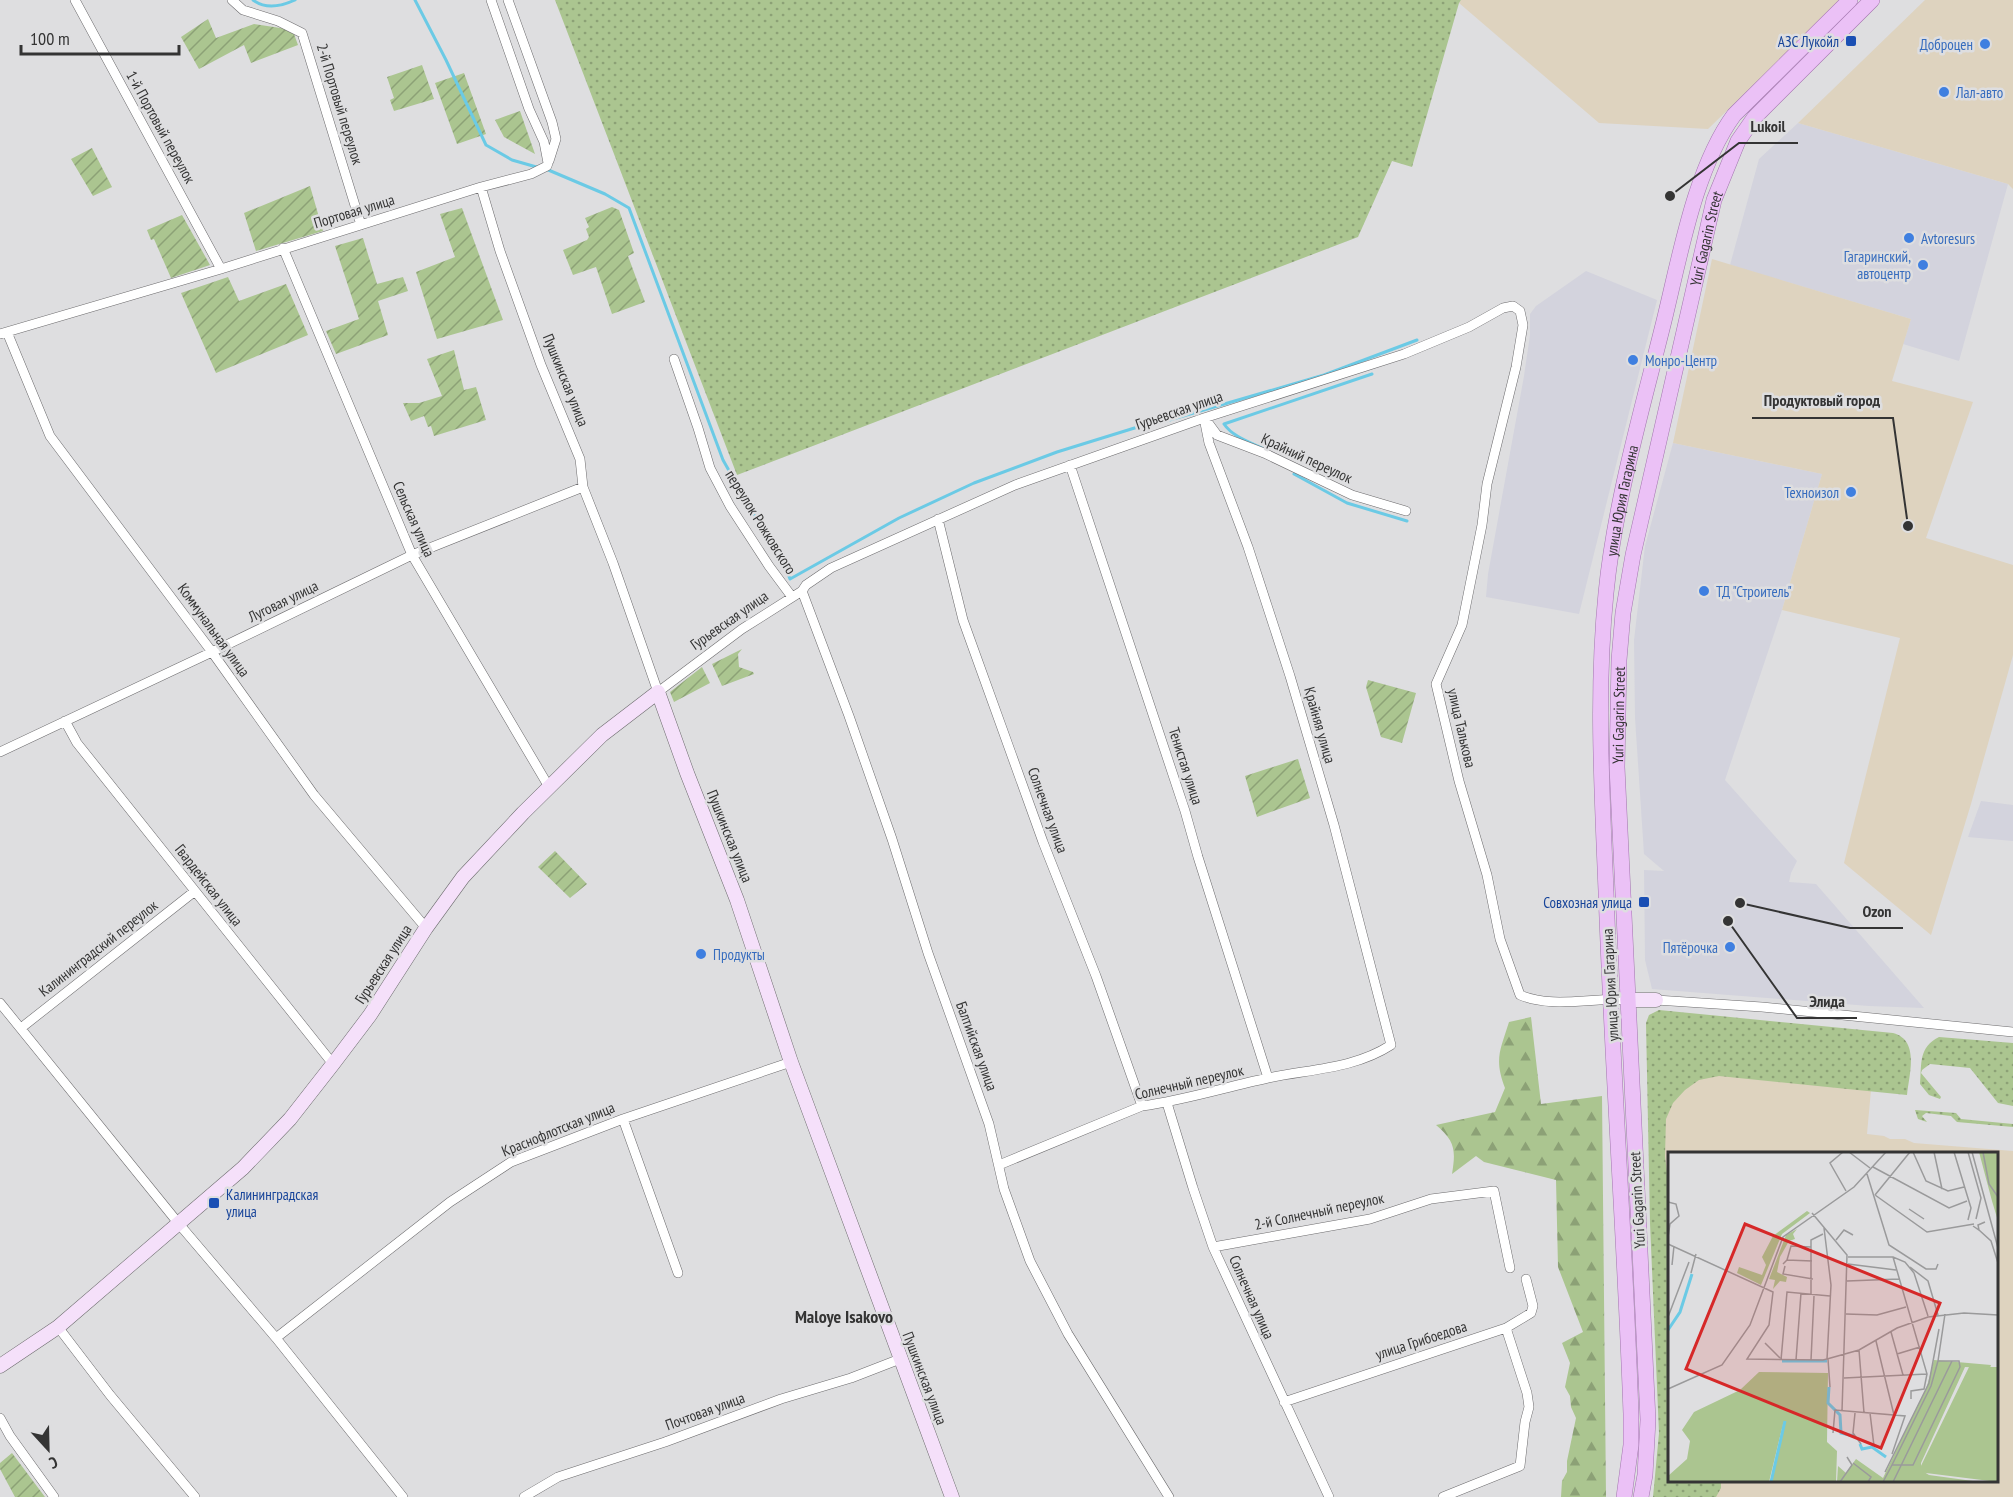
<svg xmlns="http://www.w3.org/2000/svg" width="2013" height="1497" viewBox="0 0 2013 1497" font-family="'PT Sans Narrow',sans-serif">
<defs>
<pattern id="grass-dots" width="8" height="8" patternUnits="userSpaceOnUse" patternTransform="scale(1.5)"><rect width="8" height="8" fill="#abc590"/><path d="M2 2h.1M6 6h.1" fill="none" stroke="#8ca176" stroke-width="1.8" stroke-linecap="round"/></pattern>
<pattern id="forest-firs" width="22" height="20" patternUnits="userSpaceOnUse" patternTransform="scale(1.5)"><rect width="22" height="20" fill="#abc590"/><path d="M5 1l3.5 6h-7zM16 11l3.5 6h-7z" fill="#8ca176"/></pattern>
<pattern id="garden-furrows" width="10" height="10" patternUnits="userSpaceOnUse" patternTransform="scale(1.5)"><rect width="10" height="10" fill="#abc590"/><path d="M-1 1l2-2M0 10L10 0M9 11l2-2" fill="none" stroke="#8ca176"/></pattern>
</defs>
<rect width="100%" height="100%" fill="#dedee0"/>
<path fill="#d3d3dd" d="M1798 123 2008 184 1959 361 1903 344 1911 319 1730 265 1759 159Z
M1586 271 1657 300 1579 614 1486 597 1488 574 1524 376 1530 335V314L1536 306Z
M1673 443 1822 474 1782 610 1725 780 1797 861 1791 873 1789 882 1816 884 1924 1008 1869 1006 1652 989 1645 960 1644 870 1664 871 1644 854 1635 718 1634 640 1645 546Z
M1981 801 2013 805V841L1968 837Z"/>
<path fill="#ded3bf" d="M1461 0H1841L1708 129 1599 123 1459 3Z
M1925 0H2013V189L2008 184 1798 123Z
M1712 259 1911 319 1892 381 1973 402 1926 538 2013 565V655L1971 804 1931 935 1844 863 1900 638 1782 610 1822 474 1673 443Z
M1659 1025 1875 1046 1867 1134 1884 1136 1890 1139H1905L1914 1143 2013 1151V1497H1682L1681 1481 1996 1480V1154H1670L1669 1243Z"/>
<path fill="url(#grass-dots)" d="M555 0H1461L1459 3 1412 167 1392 161 1358 237 737 475Z
M1659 1010 1893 1033C1920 1040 1909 1075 1907 1095L1719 1076 1699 1080 1685 1090 1673 1103 1666 1119 1665 1156 1670 1198V1480L1721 1481V1488L1716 1497H1653L1659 1433 1650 1223 1646 1023 1649 1015Z
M1939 1037 2013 1043V1106L1998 1103 1970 1068 1930 1064 1922 1070 1921 1073 1941 1097 1940 1099 1929 1095 1920 1084C1922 1063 1918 1048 1939 1037Z
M1915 1110 1956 1113 1961 1119 2013 1124V1127L1957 1122 1951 1116 1926 1113 1922 1116 1927 1122 1918 1119Z"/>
<path fill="url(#forest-firs)" d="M1531 1017 1541 1104 1602 1096 1606 1497H1561L1562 1481 1567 1472V1461L1576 1418 1571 1407 1570 1396 1565 1387 1570 1363 1562 1343 1583 1332 1558 1267 1556 1180 1484 1162 1476 1156 1452 1174C1456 1150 1455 1141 1436 1125L1495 1112 1505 1088C1494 1059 1500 1051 1509 1022Z"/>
<path fill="url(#garden-furrows)" d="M208 19 216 38 254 24 287 29 294 34 298 45 251 63 244 45 199 69 181 37Z
M422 65 434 99 394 111 390 100 394 98 387 77Z
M464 73 486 134 457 144 435 83Z
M520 111 535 154 504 137 495 120Z
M92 148 112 187 93 196 71 159Z
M310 186 323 231 256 251 244 213Z
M612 207 619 210 634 253 628 256 645 302 612 314 596 267 573 275 563 250 587 240 589 237 586 229 589 227 585 218Z
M462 208 503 320 437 339 416 272 455 257 440 214Z
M182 215 210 265 171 278 154 239 151 240 147 230Z
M363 238 377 284 403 277 408 291 378 301 388 335 336 354 326 331 359 319 335 246Z
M228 277 239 301 286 284 308 335 216 373 181 293Z
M454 350 464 390 476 387 486 420 434 436 431 426 428 427 424 416 411 421 403 403H419L442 396 427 359Z
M742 649 738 654 739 667 753 672 754 674 722 686 712 664Z
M702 667 710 683 674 702 670 692Z
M1368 680 1416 693 1402 743 1381 737 1366 687Z
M1298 759 1310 798 1257 817 1245 776Z
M555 851 587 884 570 898 538 867Z
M12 1453 45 1497H15L0 1469V1463Z"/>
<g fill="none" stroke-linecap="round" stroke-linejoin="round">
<path stroke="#6bcae5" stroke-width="3" d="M253 0C266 10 282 6 295 0
M415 0 446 60 486 145 512 160 540 168
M546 169 605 194 629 208 723 460 757 520 781 557 790 579 899 518 974 483 1057 452 1141 426 1166 421 1324 375 1417 340
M1262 448C1249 442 1232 436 1224 424L1372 374
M1294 474 1347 503 1407 521"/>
<g stroke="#6c6b6d" stroke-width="10">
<path id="street" d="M75 0 221 269
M232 0 243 10 278 21 302 33 361 225
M508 0 552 122 556 139 549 161
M481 187 500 251 541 365 580 459 583 487 613 563 658 692 742 629 802 591
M283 248 412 555 549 787
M7 332 50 436 212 652 314 795 426 928
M0 334 221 269 481 187 531 174 547 166 548 163 544 142 529 109 491 0
M674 359 698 428 710 468 730 506 769 566 792 597
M1206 420 1217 435 1264 453 1352 495 1406 511
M1070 465 1185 811 1198 857 1268 1078
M938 519 963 620 1043 842 1096 976 1142 1106
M65 721 77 743 333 1064
M0 752 212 652 412 555 583 487
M1656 1000 1762 1007 2013 1032
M0 1003 179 1224 276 1338 403 1497
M21 1028 195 891
M1167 1103 1193 1188 1213 1247 1329 1497
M623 1119 678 1273
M999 1165 1142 1106C1185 1100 1226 1087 1268 1078 1310 1069 1354 1069 1391 1045L1334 825 1290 676 1248 547 1209 443 1204 418
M1213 1247 1370 1219 1431 1199 1494 1191 1510 1268
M58 1327 110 1395 195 1497
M276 1338 450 1202 511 1162 623 1119 791 1062
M1284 1402 1506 1328 1531 1313 1533 1306 1526 1279
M0 1418 10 1436 54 1497
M524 1497 558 1477 665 1442 781 1399 851 1378 900 1359
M1169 1497 1068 1334 1030 1261 1004 1189 989 1124 928 953 892 839 849 716 802 591 806 585 831 568 1015 485 1204 418 1404 354 1469 327 1503 308 1513 306 1520 311 1523 325 1516 367 1487 484 1482 525 1462 625 1436 684 1459 781 1487 875 1500 939 1520 995C1553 1009 1592 997 1627 1000
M1443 1497 1520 1466 1525 1422 1529 1407 1527 1393 1506 1328"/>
</g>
<g stroke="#6c6b6d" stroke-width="15">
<path id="secondary" d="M1627 1000H1656
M0 1366 58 1327 243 1168 290 1119 333 1064 370 1015 426 928 463 877 523 813 602 735 658 692 687 773 737 900 791 1062 952 1497"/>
</g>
<g stroke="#a275ae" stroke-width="16">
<g id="primary">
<path id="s1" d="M1624 1497 1631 1445V1414C1625 1240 1612 1065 1606 891 1602 791 1596 692 1606 593 1615 501 1642 410 1664 321 1680 256 1695 168 1734 115L1850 0"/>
<path id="s2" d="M1641 1497 1645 1475 1648 1420 1617 767 1619 660 1623 613 1633 555 1714 200 1738 141 1754 118 1872 0"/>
</g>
</g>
<use href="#street" stroke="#fff" stroke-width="9"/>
<use href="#secondary" stroke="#f5e0fa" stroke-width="14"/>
<use href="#primary" stroke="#ebc1f6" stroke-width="15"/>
</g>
<g fill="#1a4fb4" stroke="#dedee0" stroke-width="2">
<rect x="1845" y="35" width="12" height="12" rx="3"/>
<rect x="1638" y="896" width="12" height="12" rx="3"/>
<rect x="208" y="1197" width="12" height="12" rx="3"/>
</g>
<g fill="#3f7fe0" stroke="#dedee0" stroke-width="2">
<circle cx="1985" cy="44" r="6"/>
<circle cx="1944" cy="92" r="6"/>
<circle cx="1909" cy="238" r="6"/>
<circle cx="1923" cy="265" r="6"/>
<circle cx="1633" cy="360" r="6"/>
<circle cx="1851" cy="492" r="6"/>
<circle cx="1704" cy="591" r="6"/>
<circle cx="1730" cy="947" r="6"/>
<circle cx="701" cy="954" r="6"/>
</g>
<g text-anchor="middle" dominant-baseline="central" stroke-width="5" stroke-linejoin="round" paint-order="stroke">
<g font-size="15" fill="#164399" stroke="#dedee0" text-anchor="end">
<text x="1839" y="41">АЗС Лукойл</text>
<text x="1632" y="902">Совхозная улица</text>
<text x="226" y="1194" text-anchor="start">Калининградская<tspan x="226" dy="17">улица</tspan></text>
</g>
<g font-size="15" fill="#366cbe" stroke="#dedee0" text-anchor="start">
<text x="1973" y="44" text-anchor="end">Доброцен</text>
<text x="1956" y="92">Лал-авто</text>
<text x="1921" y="238">Avtoresurs</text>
<text x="1911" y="256" text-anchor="end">Гагаринский,<tspan x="1911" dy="17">автоцентр</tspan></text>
<text x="1645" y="360">Монро-Центр</text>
<text x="1839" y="492" text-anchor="end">Техноизол</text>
<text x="1716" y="591">ТД "Строитель"</text>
<text x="1718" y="947" text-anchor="end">Пятёрочка</text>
<text x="713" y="954">Продукты</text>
</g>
<g font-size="15" fill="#343434" stroke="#dedee0">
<text transform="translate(340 104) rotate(73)">2-й Портовый переулок</text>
<text transform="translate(161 127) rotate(61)">1-й Портовый переулок</text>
<text transform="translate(354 211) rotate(-17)">Портовая улица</text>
<text stroke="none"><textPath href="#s2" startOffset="1269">Yuri Gagarin Street</textPath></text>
<text transform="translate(566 380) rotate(68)">Пушкинская улица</text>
<text transform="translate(1179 410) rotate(-19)">Гурьевская улица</text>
<text transform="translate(1307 458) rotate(25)">Крайний переулок</text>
<text stroke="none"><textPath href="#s1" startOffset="999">улица Юрия Гагарина</textPath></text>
<text transform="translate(414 519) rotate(66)">Сельская улица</text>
<text transform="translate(761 522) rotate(58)">переулок Рожковского</text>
<text transform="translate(283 601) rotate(-26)">Луговая улица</text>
<text transform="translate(729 620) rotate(-35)">Гурьевская улица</text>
<text transform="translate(214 630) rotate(54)">Коммунальная улица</text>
<text stroke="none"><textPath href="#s2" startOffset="783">Yuri Gagarin Street</textPath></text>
<text transform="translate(1320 725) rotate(74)">Крайняя улица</text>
<text transform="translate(1462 728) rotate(77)">улица Талькова</text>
<text transform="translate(1186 766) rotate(72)">Тенистая улица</text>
<text transform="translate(1048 810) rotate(70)">Солнечная улица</text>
<text transform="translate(730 836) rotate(68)">Пушкинская улица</text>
<text transform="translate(209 885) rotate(52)">Гвардейская улица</text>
<text transform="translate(98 948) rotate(-38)">Калининградский переулок</text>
<text transform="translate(383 964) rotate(-57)">Гурьевская улица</text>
<text transform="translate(1610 985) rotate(-93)">улица Юрия Гагарина</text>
<text transform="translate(977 1046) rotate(70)">Балтийская улица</text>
<text transform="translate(1189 1082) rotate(-13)">Солнечный переулок</text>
<text transform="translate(558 1129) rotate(-22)">Краснофлотская улица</text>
<text transform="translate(1637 1200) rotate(-93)">Yuri Gagarin Street</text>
<text transform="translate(1319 1211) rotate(-12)">2-й Солнечный переулок</text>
<text transform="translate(1252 1297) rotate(66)">Солнечная улица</text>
<text transform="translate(1421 1340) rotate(-18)">улица Грибоедова</text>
<text transform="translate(925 1378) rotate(69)">Пушкинская улица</text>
<text transform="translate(705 1411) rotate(-20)">Почтовая улица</text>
</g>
<g font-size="18" font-weight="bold" fill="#343434" stroke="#dedee0">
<text x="844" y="1316">Maloye Isakovo</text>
</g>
</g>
<g transform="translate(1668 1152)">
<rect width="330" height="330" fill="#dedee0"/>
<path d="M311 0H330V69L324 49ZM139 59 142 61 114 82 93 133 69 121 71 115 94 123 98 113 94 105 105 84ZM301 215H330V330L250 320ZM91 220 160 221 159 290 169 299 168 330H103L116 268 101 330H0V324L19 307 22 289 14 278 26 260 72 238Z" fill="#abc590"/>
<path d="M129 77 125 82 127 87 121 89 112 105 109 120 119 125 118 130 112 129 105 137 107 128 101 127 115 91 118 83Z" fill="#abc590"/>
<path d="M266 208 323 213 322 216 297 215 253 311V318L261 323 312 330H169L170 314 178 321 188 307 215 326 259 234Z" fill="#abc590"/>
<path fill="none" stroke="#6bcae5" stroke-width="3" d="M0 178 12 160 24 122M114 209H159M161 235 160 251 172 263 173 281 186 284M192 292 194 297 204 295 218 305M103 330 117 269"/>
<path fill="none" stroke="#9a9a9b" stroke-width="1.5" d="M175 0 162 11 178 39M181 0 202 16M245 0 258 29 280 39 296 35M266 0 274 37M286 0 303 56 300 68M300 0 313 46 308 67M304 0 330 96M315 0 321 32 330 45M205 15 281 56 299 49M199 22 221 93 258 117H268L270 112M207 43 259 80 306 72M207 43 242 0M0 50 8 52 11 64 2 72 0 85M241 57 256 67M144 61 179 103 174 259M305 74 311 78 310 73 317 70M311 78 323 89 330 111M168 88 176 78 185 83M0 92 105 140 101 173 79 207 155 208 159 207 163 133 156 76M180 105H225L237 110 246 121 260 164M225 105 259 222 256 237 243 239V247M119 108 123 94 143 95M115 112 119 108 144 109M180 112 228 118M4 113 6 94M117 114 115 122 145 127M242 115 260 129 270 163M23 121 28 102M179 129 231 127M143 143V88L155 82M178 162 209 163 238 155M0 165 21 110M223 180 235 223M208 189 226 263M97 191 112 206M191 198 196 261M229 202 252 195M159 207 191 198 229 176 260 165 296 161 330 163M160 207 162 235M113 208 119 140 162 144M128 208 133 141M143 208 146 144M270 209 263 234 224 313H245L292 215 291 209H270L277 162M176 226 259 222M0 237 54 213 82 173 115 85 186 35 218 0M187 261 185 281 193 292M202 261 206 294M165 281 167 258 237 264 224 302M185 311 203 325 200 330M217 320 261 231 271 177M172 330 184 313 179 305M215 330 224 313M225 330 284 209"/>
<path fill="#d62828" fill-opacity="0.15" stroke="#d62828" stroke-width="3" d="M77 72 272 151 213 296 18 217Z"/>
<rect width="330" height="330" fill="none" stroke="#343434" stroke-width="3"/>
</g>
<path fill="none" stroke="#343434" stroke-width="2" d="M1670 196L1739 143H1798M1908 526L1893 418H1752M1740 903L1850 928H1903M1728 921L1797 1018H1857"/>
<g fill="#343434" stroke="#dedee0" stroke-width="2">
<circle cx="1670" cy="196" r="6"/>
<circle cx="1908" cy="526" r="6"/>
<circle cx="1740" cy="903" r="6"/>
<circle cx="1728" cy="921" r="6"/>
</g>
<g font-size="16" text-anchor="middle" font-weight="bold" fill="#343434" stroke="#dedee0" stroke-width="5" stroke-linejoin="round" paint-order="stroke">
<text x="1768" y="132">Lukoil</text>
<text x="1822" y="406">Продуктовый город</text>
<text x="1877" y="917">Ozon</text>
<text x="1827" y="1007">Элида</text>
</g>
<g transform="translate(48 1449) rotate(158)" stroke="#dedee0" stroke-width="4.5" paint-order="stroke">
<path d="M0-4.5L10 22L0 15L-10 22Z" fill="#343434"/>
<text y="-9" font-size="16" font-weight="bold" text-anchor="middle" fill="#343434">С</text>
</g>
<path d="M21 45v9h158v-9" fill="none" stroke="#343434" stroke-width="3"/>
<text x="30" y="45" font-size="18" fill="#343434" stroke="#dedee0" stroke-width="4.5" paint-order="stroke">100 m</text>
</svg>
